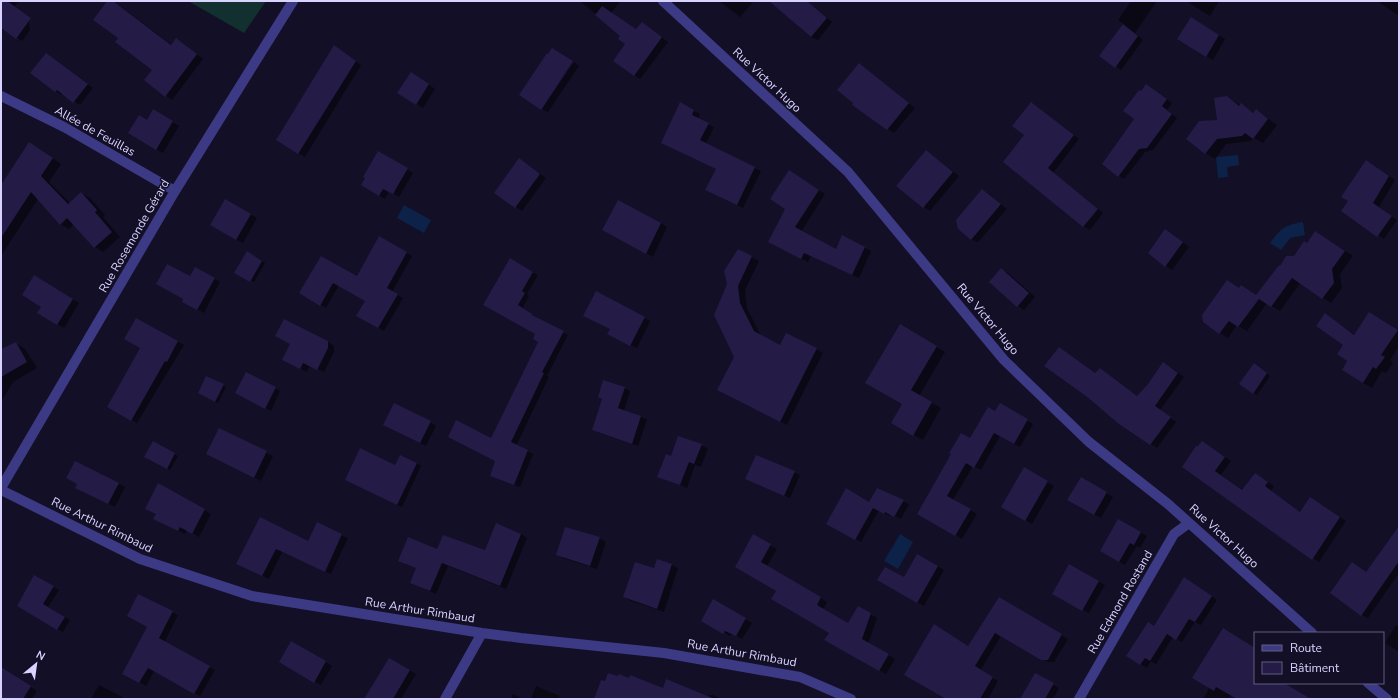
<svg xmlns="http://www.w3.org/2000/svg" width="1400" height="700" viewBox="0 0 1400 700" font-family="'Nunito Sans',sans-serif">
<rect width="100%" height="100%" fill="#130f26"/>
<path fill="#12302f" d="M188 1H266L244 33Z"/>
<path fill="#0c2248" d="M1238 155 1239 165 1227 167 1228 177 1218 178 1216 157Z
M404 205 431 220 424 233 397 218Z
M1303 222 1305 235 1290 238 1281 250 1270 243C1281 228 1285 225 1303 222Z
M900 534 913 542 898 569 884 561Z"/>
<path fill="#0007" d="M1 1H19L14 7 28 16 30 30 22 41 4 29 3 31 1 30Z
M109 1 116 3 172 45 177 39 203 59 172 100 145 80 153 70 119 38Z
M580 1H619L620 2 611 13 637 30 642 23 668 42 640 79 634 75 627 44 622 36Z
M719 1H754L740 17Z
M784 1H807L832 22 818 40 811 37 778 8Z
M1131 1H1157L1135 33 1143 40 1121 70 1101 56 1124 24 1118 20Z
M1191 1H1219L1210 16 1189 3Z
M1377 1H1399V16L1395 13Z
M1198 22 1225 39 1213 60 1179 39Z
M334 46 361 65 305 157 277 140Z
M46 54 93 88 80 105 62 93 61 95 56 91Z
M574 62 579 66 548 112 542 109Z
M859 64 865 68 915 108 894 133 853 104Z
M418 77 435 89 423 108 416 104Z
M1147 85 1172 103 1167 110 1177 118 1153 150 1145 152 1124 179 1119 176 1135 119 1141 93Z
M1226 97 1254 113 1256 110 1277 125 1263 143 1254 138 1251 141 1226 144 1215 159 1206 153 1187 138 1218 121Z
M1032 103 1079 139 1053 173 1103 213 1090 230 1083 226 1025 135Z
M680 104 700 114 698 119 714 127 706 144 761 171 743 208 713 193 717 169 668 146Z
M154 111 179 126 163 153 129 133 148 121Z
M38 148 61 164 49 182 70 203 81 193 90 198 105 215 103 217 120 237 103 252 95 247 74 224 69 229 60 224 38 199 1 256V187Z
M926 151 959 176 930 211 924 207Z
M378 152 413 173 399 197 389 191 385 199 362 185Z
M526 164 546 178 522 211 496 193Z
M1373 165 1395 180 1379 207 1397 220 1384 239 1342 211Z
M795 175 825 194 801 232 836 250 843 237 871 251 859 278 811 256 808 262 776 245Z
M983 190 989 194 1007 209 978 242 971 239Z
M225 200 257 218 243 243 211 225Z
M661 223 667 227 653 257 610 234Z
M1316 232 1353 256 1340 274 1342 288 1331 303 1300 283 1280 311 1267 303 1247 331 1237 325 1228 338 1220 333 1242 286 1257 296 1307 244Z
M1172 234 1189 247 1172 270 1166 266Z
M380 237 412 256 392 292 403 298 384 331 358 316 366 301 339 285 326 308 301 293 321 257 357 278Z
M248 253 265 263 254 282 236 273Z
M751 257 759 261 745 290 747 308 761 336 781 346 816 349 823 353 787 425 726 394 735 357 715 315Z
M510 260 538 275 527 294 529 296 522 309 568 335 547 376 549 377 516 446 533 454 520 487 496 478V461L491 439 540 342 536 334 485 304Z
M195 268 220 282 204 313 189 305 190 277Z
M1001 269 1008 273 1035 297 1024 310 1018 306 990 282Z
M35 277 79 303 64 328 38 313 42 306Z
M596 292 650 321 637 348 614 337Z
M1325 314 1355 335 1379 318 1399 331V346L1390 360 1393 363 1386 373 1382 371 1372 388 1363 383 1349 361 1344 345Z
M136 319 184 345 137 423 108 406 142 348Z
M900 325 945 352 919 396 941 408 923 440 892 423 904 404Z
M328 342 334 346V352L324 372 310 365 307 372 289 363Z
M16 343 25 349 37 368 13 382 1 402V346L3 349Z
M1257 366 1270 376 1257 395 1254 393Z
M1170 367 1184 377 1160 410 1176 422 1157 448 1120 423 1087 396 1096 374 1106 373 1139 398Z
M246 373 280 391 271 411 241 396Z
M223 385 226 387 218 403 200 392Z
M624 388 630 391 624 411 640 416 647 420 638 446 600 433 593 430Z
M1000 404 1033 424 1020 447 1000 436 981 470 973 466 953 500 977 514 962 539 918 513 971 440 995 413Z
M430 422 436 426 426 446 390 428Z
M219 429 273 456 261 481 214 457Z
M153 443 178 456 170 470 146 457Z
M701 445 708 449 701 467 695 465 687 488 659 476 672 457Z
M1208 446 1231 461 1221 475 1243 491 1261 478 1274 486 1271 491 1301 513 1317 502 1346 521 1319 562 1183 467Z
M75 462 125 487 115 507 82 491 78 483Z
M417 463 421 466 402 507 351 482 396 467Z
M1025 469 1054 486 1032 524 1003 507Z
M794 472 800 475 790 498 752 482Z
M1081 478 1113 497 1101 518 1069 500Z
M159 485 211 514 199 537 187 530 185 534 161 522 157 514Z
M878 489 909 504 901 519 891 514 890 516 879 510 861 542 827 523 870 503Z
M260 519 308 542 341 535 348 538 331 574 282 552 269 579 244 567Z
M1119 521 1147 536 1140 548 1137 546 1125 565 1101 551Z
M521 534 527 538 506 589 448 566 436 594 411 583 417 568 405 564 438 550 485 551Z
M754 536 777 549 767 566 827 602 823 610 848 625 858 607 877 618 868 644 895 659 886 674 826 640 830 633 777 590 736 566Z
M1399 537V573L1368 618 1362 615 1366 573Z
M599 538 606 542 597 569 563 558 557 554Z
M918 555 944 570 924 606 879 580 904 579Z
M672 565 678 568 664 612 631 601 624 597 655 569Z
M1070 565 1105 585 1089 613 1053 593Z
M34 576 59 590 48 607 70 620 63 632 18 606Z
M1190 582 1217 600 1201 625 1195 622 1182 642 1173 637 1156 664 1151 661 1147 668 1127 656 1154 627Z
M999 599 1068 639 1054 662H1048L1001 636 980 671 998 681 988 699H948L969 647Z
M714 600 752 623 742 639 732 633 730 636 702 620Z
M172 612 178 615 164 643 215 670 200 696 154 671 146 686 124 673Z
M1396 625 1399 627V652L1385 643Z
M292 642 332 666 321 685 280 662Z
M1255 658V683H1283L1307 699H1239L1232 695 1229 699H1203L1210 687Z
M389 659 416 674 401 699H366Z
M1 673 9 674 37 691 32 699H1Z
M1035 674 1059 688 1053 699H1021Z
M629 679 663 689 667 680 708 696 712 695 723 699H595Z
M99 685 122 697 124 699H91Z
M536 686 560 696 558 699H531Z
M513 694 524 699H511Z"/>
<path fill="#241b47" d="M1 1H7L31 18 16 39 1 28Z
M107 1H113L171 45 176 38 197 54 165 97 144 80 152 70 115 42 118 38 93 20Z
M769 1H807L827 18 811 37Z
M602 6 636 29 642 22 662 37 634 76 613 61 625 44 618 39 620 36 595 15Z
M1191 17 1219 35 1206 57 1177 39Z
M1123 24 1138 36 1115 68 1099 56Z
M334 45 356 61 298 154 276 140Z
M552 48 573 61 541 110 519 95 547 53 548 54Z
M46 53 88 84 73 103 57 90 55 92 30 73Z
M859 63 909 103 887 130 852 105 853 103 837 90Z
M411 72 429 84 416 105 397 93Z
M1146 84 1167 99 1162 106 1172 114 1147 148 1139 149 1118 177 1102 164 1134 119 1123 111 1139 90 1141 91Z
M1227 96 1239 106 1241 103 1253 113 1256 109 1268 119 1253 139 1245 133 1242 136 1217 139 1205 154 1186 139 1199 121 1217 120 1214 98Z
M680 102 694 110 692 115 709 123 700 140 755 167 737 205 705 190 716 169 661 143Z
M1031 102 1074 135 1048 168 1098 209 1083 227 1003 162 1024 135 1012 126Z
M153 109 173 121 156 150 128 133 139 115 147 120Z
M29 142 53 158 41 176 68 204 81 192 97 210 95 212 112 232 94 248 67 218 60 225 31 192 1 238V185Z
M926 150 953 172 923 208 896 186Z
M378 151 408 168 393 194 383 189 379 196 361 185 365 178 363 177Z
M519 158 540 174 515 208 494 193Z
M1366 160 1389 176 1373 203 1392 216 1377 237 1341 211 1348 201 1341 197Z
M789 170 819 190 795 227 836 249 842 235 865 247 852 275 804 253 801 259 768 242 785 209 770 199Z
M982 189 1001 204 971 240 958 229 956 220Z
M225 199 251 214 236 240 210 225Z
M618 200 661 223 646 254 602 230Z
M1165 229 1183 242 1165 267 1148 253Z
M1315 231 1345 251 1332 269 1334 283 1322 299 1292 278 1271 307 1259 299 1238 327 1229 321 1219 334 1203 322 1202 315 1227 280 1239 288 1241 285 1256 295 1279 265 1280 266 1286 256H1294L1304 241 1307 243Z
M379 236 407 252 387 288 398 294 378 328 356 316 365 301 333 283 320 306 299 293 321 256 357 276Z
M738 249 752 256 738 286 740 303 754 331 780 345 786 333 817 348 780 422 717 390 734 357 714 315 727 284 724 271Z
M247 251 262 261 250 282 234 273Z
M510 258 533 272 522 291 525 293 518 305 532 314V315L564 331 542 372 544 373 511 442 528 450 514 485 490 476 495 461 448 437 456 420 491 438 538 342 533 339 535 334 483 305Z
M167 264 190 276 195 267 215 278 197 310 182 302 183 299 156 284Z
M1001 268 1029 293 1017 307 989 282Z
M34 275 73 299 57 325 37 313 41 307 22 295Z
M596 291 645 317 630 346 607 334 610 329 583 316Z
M1369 312 1398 330 1381 355 1385 357 1376 369 1373 367 1363 383 1342 370 1347 361 1337 354 1343 345 1316 326 1325 313 1354 335Z
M136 318 178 341 167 362 165 361 131 421 107 407 140 348 124 339Z
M284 319 328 341V348L317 370 303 363 300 369 282 360 290 344 275 336Z
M900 324 937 346 911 390 932 402 913 436 891 423 902 404 865 383Z
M16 342 27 362 1 377V349Z
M1059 347 1095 373 1100 368 1137 396 1148 384 1163 362 1178 373 1155 406 1171 417 1150 445 1119 424 1086 396 1044 366Z
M1254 363 1267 373 1253 394 1239 384Z
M246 372 276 387 265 409 235 393Z
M206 376 224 384 215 402 198 393Z
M603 380 625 387 618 408 641 416 632 444 592 430 602 399 598 397Z
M394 403 431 421 420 443 383 425Z
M1000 403 1028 419 1014 444 994 433 974 468 966 463 947 496 971 509 955 536 917 514 951 454 949 453 961 433 970 438 988 407 995 411Z
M219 428 267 451 254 478 206 454Z
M678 436 702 444 694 464 689 462 680 485 657 477 666 454 671 456Z
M153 441 175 453 167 469 144 457Z
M1202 441 1225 457 1215 471 1242 490 1255 473 1268 482 1265 486 1300 512 1310 497 1340 517 1312 560 1182 467 1196 446H1198Z
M360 448 395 465 400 455 417 463 397 505 345 480Z
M756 455 795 471 784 496 745 479Z
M75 461 119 483 108 504 75 488 77 484 66 478Z
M1024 467 1048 481 1025 521 1001 507Z
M1081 477 1107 492 1094 515 1067 500Z
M158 483 205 509 192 534 180 527 178 531 153 519 156 514 145 509Z
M846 488 869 502 877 488 904 500 894 517 885 512 884 514 873 508 855 540 826 524Z
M260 517 308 541 317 522 342 534 325 572 276 549 262 576 236 564Z
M1118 519 1141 532 1134 545 1130 543 1119 562 1100 551Z
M496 523 521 534 500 586 442 563 430 591 410 583 416 568 398 561 408 537 437 549 443 535 485 550Z
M1399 526V561L1361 616 1330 593 1352 562 1366 572Z
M565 527 600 537 590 566 556 555Z
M753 534 771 544 761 562 821 597 817 605 848 623 858 606 871 613 862 639 889 654 879 671 824 640 829 633 771 599 776 591 735 567Z
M917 554 938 566 917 603 877 580 885 567 904 577Z
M657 559 672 564 657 609 623 597 635 562 654 568Z
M1069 564 1099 581 1082 611 1052 594Z
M34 575 54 586 43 604 65 617 57 630 17 606Z
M1184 577 1212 596 1195 622 1189 619 1176 640 1167 634 1150 661 1145 658 1140 665 1126 656 1148 622 1154 626Z
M138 594 173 611 159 638 210 666 194 694 148 668 139 683 122 674 147 627 127 616Z
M999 597 1062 634 1048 660H1041L995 633 975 666 993 677 980 699H946L904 675 934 624 968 646Z
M713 599 746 618 736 636 725 631 723 634 701 621Z
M1223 628 1255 648V683H1284L1311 699H1237L1216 687 1214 691 1192 678Z
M291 641 326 661 314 683 279 662Z
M389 658 410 670 393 699H364Z
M1 667 31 686 23 699H1Z
M608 673 618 676 619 674 629 678 630 675 663 688 666 679 715 699H594L601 680 605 681Z
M1035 673 1054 683 1045 699H1020Z"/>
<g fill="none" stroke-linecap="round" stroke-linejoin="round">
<path stroke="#3d3a85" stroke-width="10" d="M663 1 848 172 1004 360 1089 442 1168 504 1312 633
M1 96 64 127 175 191
M1 488 175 191 293 1
M1 490 140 559 252 596 482 633 521 638 664 653 800 677 851 699
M1368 683 1387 699
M445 699 482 633
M1079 699 1174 534 1189 523"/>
</g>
<g text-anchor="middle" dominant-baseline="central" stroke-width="3" stroke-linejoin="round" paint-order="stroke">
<g font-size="12" fill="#d9d4ff" stroke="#130f26">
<text transform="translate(767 80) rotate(43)">Rue Victor Hugo</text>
<text transform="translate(95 131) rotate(29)">Allée de Feuillas</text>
<text transform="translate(134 236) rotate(-60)">Rue Rosemonde Gérard</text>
<text transform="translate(988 319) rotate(50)">Rue Victor Hugo</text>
<text transform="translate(102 525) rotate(26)">Rue Arthur Rimbaud</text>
<text transform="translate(1224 536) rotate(42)">Rue Victor Hugo</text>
<text transform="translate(1120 602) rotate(-60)">Rue Edmond Rostand</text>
<text transform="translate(420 610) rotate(9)">Rue Arthur Rimbaud</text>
<text transform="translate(742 653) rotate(10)">Rue Arthur Rimbaud</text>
</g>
</g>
<rect width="1400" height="700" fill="none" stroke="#d9d4ff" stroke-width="4"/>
<rect x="1254" y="632" width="130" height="52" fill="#130f26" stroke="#625e7d"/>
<rect x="1262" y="645" width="20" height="6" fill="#3d3a85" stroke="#625e7d"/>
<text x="1290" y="652" font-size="12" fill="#d9d4ff">Route</text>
<rect x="1262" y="662" width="20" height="12" fill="#241b47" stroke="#625e7d"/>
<text x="1290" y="672" font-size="12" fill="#d9d4ff">Bâtiment</text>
<g transform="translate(36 664) rotate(29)" stroke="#130f26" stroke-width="3" paint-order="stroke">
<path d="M0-3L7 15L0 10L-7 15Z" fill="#d9d4ff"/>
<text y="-6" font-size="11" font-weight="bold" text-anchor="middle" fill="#d9d4ff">N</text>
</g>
</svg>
